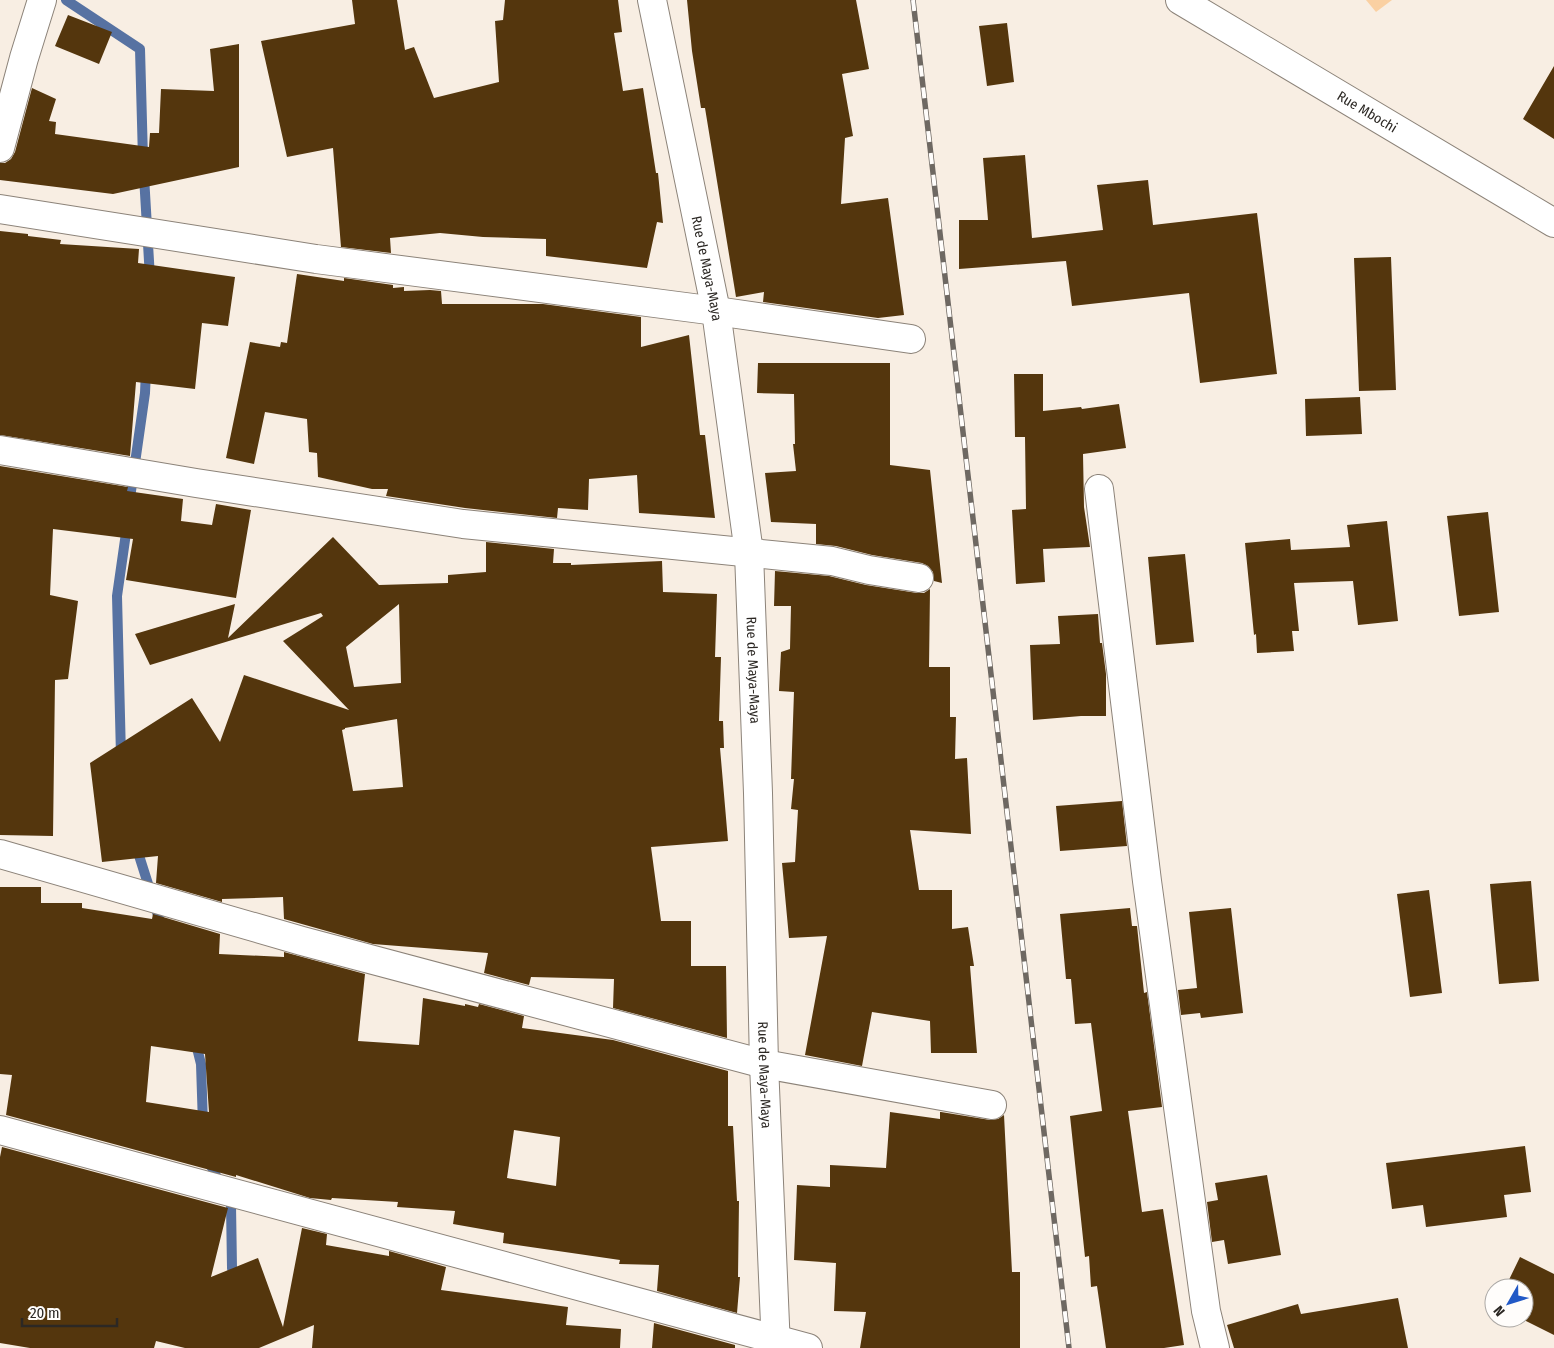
<svg xmlns="http://www.w3.org/2000/svg" width="1554" height="1348" viewBox="0 0 1554 1348" font-family="'Fira Sans Condensed',sans-serif">
<rect width="100%" height="100%" fill="#f8eee3"/>
<path fill="#fad0a2" d="M1366 0H1392L1376 12Z"/>
<g fill="none" stroke-linecap="round" stroke-linejoin="round">
<path stroke="#5772a2" stroke-width="10" d="M66 0 140 49 143 159
M144 176 150 278
M129 505 145 393 146 370
M121 756 117 596 127 526
M136 846 162 928
M195 1040 201 1064 203 1125
M208 1160 231 1205 232 1268 235 1280"/>
</g>
<path fill="#54360d" fill-rule="evenodd" d="M352 0H397L405 50 414 47 434 98 499 82 495 21 503 20 505 0H618L622 32 614 33 623 91 643 88 656 173H658L663 223 657 222 647 268 546 256V239L483 237 440 233 390 238 391 253 341 247 333 148 287 157 261 41 355 24Z
M687 0H856L869 69 842 74 853 136 845 138 841 204 888 198 904 315 878 318 763 302 764 292 736 297 705 108H701L692 51Z
M68 15 112 32 99 64 55 46Z
M1007 23 1014 82 987 86 979 26Z
M239 44V167L113 194 0 180V163H5L11 159 15 152 32 88 56 99 49 121 56 122 55 134 149 147 150 133H159L161 89 214 91 210 49Z
M1554 66V139L1523 119Z
M1025 155 1032 238 1103 230 1097 185 1148 180 1153 225 1257 213 1277 374 1200 383 1189 293 1072 306 1066 261 959 269V220H988L983 158Z
M0 231 28 234V236L61 240 60 244 139 249 138 263 235 277 228 326 202 323 195 389 136 382 130 456 0 435Z
M1391 257 1396 390 1359 391 1354 258Z
M297 274 344 281V278L393 285V288L404 287V291L430 290 441 291 442 304H543L641 317V347L689 335 700 435H705L715 518 639 513 637 475 589 479 588 510 558 508 557 518 465 508 386 496 388 489H372L318 477 317 453 309 452 307 419 265 412 254 464 226 458 250 342 280 347 281 342 287 343Z
M758 363H890V465L930 470 942 583 934 581 933 572 928 566 922 563 872 555 836 546 816 544V524L771 522 765 473 796 471 793 444H795L794 394 757 393Z
M1014 374H1043V411L1081 407 1082 409 1119 404 1126 448 1083 454 1084 507 1090 547 1043 549 1045 582 1016 584 1012 510 1026 509 1025 437H1015Z
M1360 397 1362 434 1306 436 1305 399Z
M0 466 128 487 127 491 183 499 181 521 212 525 216 504 251 510 236 598 126 580 133 539 53 529 50 595 78 601 68 679 55 680 53 836 0 835Z
M1488 512 1499 612 1459 616 1447 516Z
M1387 521 1398 621 1358 625 1353 581 1294 583 1299 631H1292L1294 651 1257 653 1256 634 1254 635 1245 543 1290 539 1291 550 1350 547 1347 525Z
M333 537 379 585 448 583V575L486 572V542L554 549 553 563H571V565L662 561 663 592 717 594 715 657H721L719 721H723L724 748H720L728 841 651 847 661 921H691V966H726L727 1038 613 1008 614 979 531 977 529 985 484 973 488 953 373 944 284 919 283 897 222 899V902L156 883 158 856 102 862 90 763 192 698 220 742 244 675 349 710 283 641 323 616 321 613 150 665 135 634 235 604 228 638ZM399 604 401 683 354 687 346 647ZM397 719 403 787 353 791 342 730 345 729V728Z
M1185 554 1194 642 1156 645 1148 557Z
M775 571 829 576 866 585 917 593H924L930 589 929 667H950V717H956L955 759 967 758 971 834 910 830 919 890H952V929L968 927 974 966H970L977 1053H931L930 1021 872 1012 862 1066 805 1055 827 936 789 938 782 863 795 862 798 810 791 809 794 779H791L794 692 779 691 781 652 790 649 791 606H774Z
M1098 614 1100 643H1102L1106 674V716H1081L1033 720 1030 645 1060 644 1058 616Z
M1122 801 1127 846 1060 851 1056 806Z
M1531 881 1539 981 1499 984 1490 884Z
M0 887H41V903H82V908L152 919 153 914 220 934 219 954 284 957V952L365 974 358 1041 419 1045 423 998 465 1006V1004L478 1007 479 1004 524 1016 522 1028 613 1040 728 1071V1126H733L737 1201H739L738 1277H740L737 1313 657 1291 659 1265 619 1264 620 1260 503 1243 504 1233 453 1224 455 1211 397 1207 398 1202 332 1198 331 1200 310 1198 236 1175V1177L6 1115 12 1075 0 1074ZM151 1046 205 1054 209 1112 146 1102ZM514 1130 560 1137 556 1186 507 1178Z
M1429 890 1442 993 1410 997 1397 894Z
M1130 908 1132 926H1137L1144 993 1147 992 1162 1107 1128 1111 1142 1212 1163 1209 1184 1345 1164 1348H1106L1097 1286 1091 1287 1089 1256 1085 1257 1070 1116 1102 1111 1091 1023 1075 1024 1071 979H1066L1060 914Z
M1231 908 1243 1013 1201 1018 1200 1013 1181 1015 1178 990 1197 988 1189 912Z
M890 1112 940 1119V1112H941L990 1120 998 1119 1004 1115 1012 1272H1020V1348H860L866 1312 834 1311 836 1263 794 1260 797 1185 830 1187V1165L886 1168Z
M1525 1146 1531 1192 1504 1195 1507 1217 1426 1227 1423 1205 1392 1209 1386 1163Z
M2 1147 228 1208 211 1277 258 1258 283 1327 302 1228 327 1234 326 1245 389 1256V1251L446 1267 441 1290 568 1307 566 1325 621 1329 620 1348H312L314 1325 259 1348H185L156 1341 154 1348H30L0 1343V1157Z
M1267 1175 1281 1255 1228 1264 1224 1240 1212 1242 1207 1202 1218 1200 1215 1183Z
M1520 1257 1554 1274V1335L1520 1318H1524V1288H1505Z
M1398 1298 1408 1348H1234L1227 1325 1298 1304 1301 1314Z
M654 1323 735 1345V1348H652Z"/>
<g fill="none" stroke-linecap="round" stroke-linejoin="round">
<g stroke="#8c8379" stroke-width="30">
<g id="street">
<path id="s1" d="M652 0 716 311 749 553 758 793 764 1064 776 1348"/>
<path d="M0 148 24 58 42 0"/>
<path d="M0 209 316 259 716 311 911 339"/>
<path d="M0 450 196 483 463 524 832 561 869 570 919 578"/>
<path d="M1099 489 1147 881 1206 1311 1215 1348"/>
<path d="M0 854 302 941 764 1064 992 1105"/>
<path d="M0 1130 808 1348"/>
</g>
</g>
<g stroke="#8c8379" stroke-width="30">
<g id="secondary">
<path id="s2" d="M1180 0 1554 223"/>
</g>
</g>
<use href="#street" stroke="#fff" stroke-width="28"/>
<use href="#secondary" stroke="#fff" stroke-width="28"/>
<g stroke="#6e6862" stroke-width="5.5">
<path id="rail" d="M913 0 1069 1348"/>
</g>
<use href="#rail" stroke="#fffdfb" stroke-width="4" stroke-dasharray="11" stroke-linecap="butt"/>
</g>
<g text-anchor="middle" dominant-baseline="central" stroke-width="5" stroke-linejoin="round" paint-order="stroke">
<g font-size="14" fill="#2c2824" stroke="#fffdfb">
<text stroke="none"><textPath href="#s2" startOffset="218">Rue Mbochi</textPath></text>
<text stroke="none"><textPath href="#s1" startOffset="274">Rue de Maya-Maya</textPath></text>
<text stroke="none"><textPath href="#s1" startOffset="679">Rue de Maya-Maya</textPath></text>
<text stroke="none"><textPath href="#s1" startOffset="1084">Rue de Maya-Maya</textPath></text>
</g>
</g>
<g transform="translate(1509 1303) rotate(231)"><circle r="24" fill="#fffdfb" stroke="#aba8a5"/>
<path d="M0-4L9 19L0 12L-9 19Z" fill="#2259c6"/>
<text y="-8" font-size="14" font-weight="bold" text-anchor="middle" fill="#2c2824">N</text>
</g>
<path d="M22 1318v8h95v-8" fill="none" stroke="#2c2824" stroke-width="2.5"/>
<text x="30" y="1318" font-size="15" fill="#2c2824" stroke="#fffdfb" stroke-width="4" paint-order="stroke">20 m</text>
</svg>
